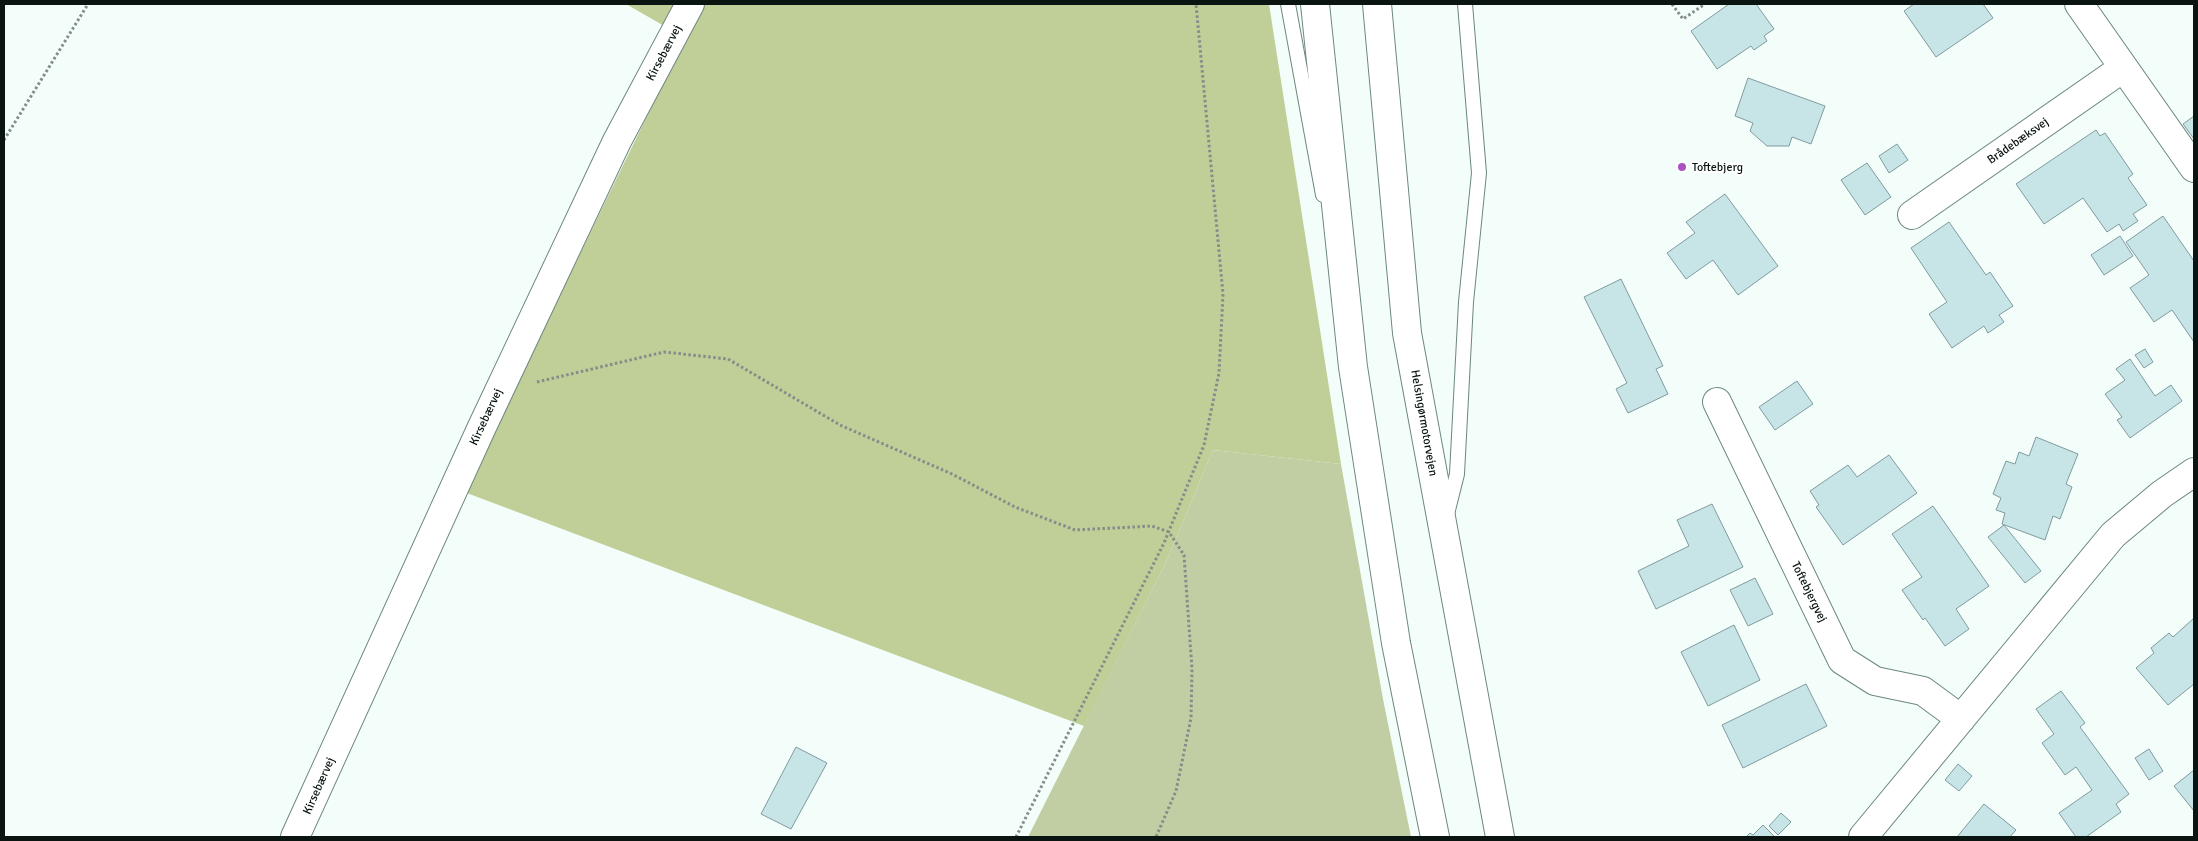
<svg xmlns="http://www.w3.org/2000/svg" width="2198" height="841" viewBox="0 0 2198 841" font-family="Signika,sans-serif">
<rect width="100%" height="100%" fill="#f3fefb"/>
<path fill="#c1cda2" d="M1213 450 1341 464 1383 699 1411 837H1028L1166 562Z"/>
<path fill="#bfcf97" d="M626 4H1269L1341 464 1213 450 1166 562 1084 726 464 492 685 38Z"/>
<path fill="#c7e4e7" stroke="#809b9f" d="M1729 4H1756L1774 29 1764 36 1767 41 1754 50 1751 46 1717 69 1691 31Z
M1914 4H1983L1993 18 1936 57 1904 11Z
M1748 78 1825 106 1811 144 1792 137 1789 146H1767L1750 131 1753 123 1735 116Z
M2194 116V139L2183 124Z
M2096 130 2100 136 2105 133 2133 174 2128 178 2147 205 2133 214 2138 221 2123 231 2119 224 2107 232 2083 198 2044 224 2016 184Z
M1897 144 1908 160 1889 173 1879 156Z
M1867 163 1891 197 1865 215 1841 180Z
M1725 194 1778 266 1738 295 1713 260 1686 279 1667 253 1695 233 1686 222Z
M2163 216 2194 261V342L2172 310 2154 322 2130 288 2149 275 2126 242Z
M1949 222 1986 275 1990 272 2013 306 1999 315 2004 322 1988 333 1984 326 1952 348 1929 314 1947 302 1911 248Z
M2120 236 2133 256 2104 275 2091 255Z
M1621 279 1663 366 1656 369 1668 394 1628 413 1616 389 1627 383 1584 297Z
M2145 349 2153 362 2144 368 2135 355Z
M2130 359 2155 396 2171 385 2182 401 2130 438 2117 420 2122 417 2105 394 2125 380 2116 369Z
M1797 381 1813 404 1775 430 1759 407Z
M2036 437 2078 454 2066 484 2072 487 2060 519 2053 516 2045 540 2002 524 2005 513 1996 510 2001 498 1993 494 2006 461 2015 464 2019 452 2029 456Z
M1889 455 1917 493 1843 545 1816 507 1819 505 1810 491 1848 465 1857 477Z
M1712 504 1743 567 1656 609 1638 571 1689 546 1677 520Z
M1933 506 1989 586 1956 609 1969 629 1945 646 1925 618 1923 620 1902 590 1922 577 1892 534Z
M2004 525 2041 571 2025 583 1988 537Z
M1755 578 1773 614 1748 626 1730 590Z
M2194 618V684L2168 705 2136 668 2154 653 2151 648 2169 633 2173 637Z
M1734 625 1760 680 1708 706 1681 652Z
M1806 684 1827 726 1743 768 1722 725Z
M2061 691 2085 723 2080 727 2129 794 2116 804 2121 812 2086 837H2076L2059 813 2092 790 2076 767 2065 775 2042 743 2054 734 2036 709Z
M796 747 827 763 791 829 761 814Z
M2149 749 2163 771 2149 780 2135 758Z
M1958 764 1972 776 1959 791 1945 780Z
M2194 770V811L2174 786Z
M1984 804 2016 830 2010 837H1957Z
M1781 813 1791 822 1778 835 1769 826Z
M1763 825 1775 837H1746L1750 833 1753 835Z"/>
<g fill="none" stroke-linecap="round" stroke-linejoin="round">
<g stroke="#6d8780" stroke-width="16">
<path id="service" d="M1288 4 1323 195
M1447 514 1457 474 1466 302 1479 173 1465 4"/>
</g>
<g stroke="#6d8780" stroke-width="30">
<path id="minor" d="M2079 4 2194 168
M1912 215 2123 68
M1717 402 1842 660 1875 681 1923 691 1961 719
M295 837 481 429 617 141 690 4
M1863 837 2113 535 2162 494 2194 472"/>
</g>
<g stroke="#6d8780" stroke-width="30">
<path id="motorway" d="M1315 4 1353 367 1396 643 1435 837
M1377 4 1407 333 1500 837"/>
</g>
<path stroke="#838e8b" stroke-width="3" stroke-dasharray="2.5 2.5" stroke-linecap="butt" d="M1672 4 1683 19 1705 4
M4 140 88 4
M537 382 664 352 728 359 840 425 952 474 1015 507 1075 530 1152 526 1169 532 1184 555 1192 669 1191 718 1176 791 1156 837
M1016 837 1164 543 1204 445 1219 373 1223 294 1196 4"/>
<use href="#service" stroke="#fff" stroke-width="14"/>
<use href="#minor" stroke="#fff" stroke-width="28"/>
<use href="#motorway" stroke="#fff" stroke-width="28"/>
</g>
<circle fill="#ac52be" stroke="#fff" stroke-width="2" cx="1682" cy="167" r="5"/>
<g text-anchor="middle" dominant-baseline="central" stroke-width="4.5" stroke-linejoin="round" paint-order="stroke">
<g font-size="12" fill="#0a1411" stroke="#fff">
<text transform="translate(664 53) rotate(-62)">Kirsebærvej</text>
<text transform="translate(2018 141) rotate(-35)">Brådebæksvej</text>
<text transform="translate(486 417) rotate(-65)">Kirsebærvej</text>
<text transform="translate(1424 423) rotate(80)">Helsingørmotorvejen</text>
<text transform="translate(1809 592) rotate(64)">Toftebjergvej</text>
<text transform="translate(319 786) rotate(-66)">Kirsebærvej</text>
</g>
<g font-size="12" fill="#0a1411" stroke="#fff" text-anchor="start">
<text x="1692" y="167">Toftebjerg</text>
</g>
</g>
<rect width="2198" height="841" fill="none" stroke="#0a1411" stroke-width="10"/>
</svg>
